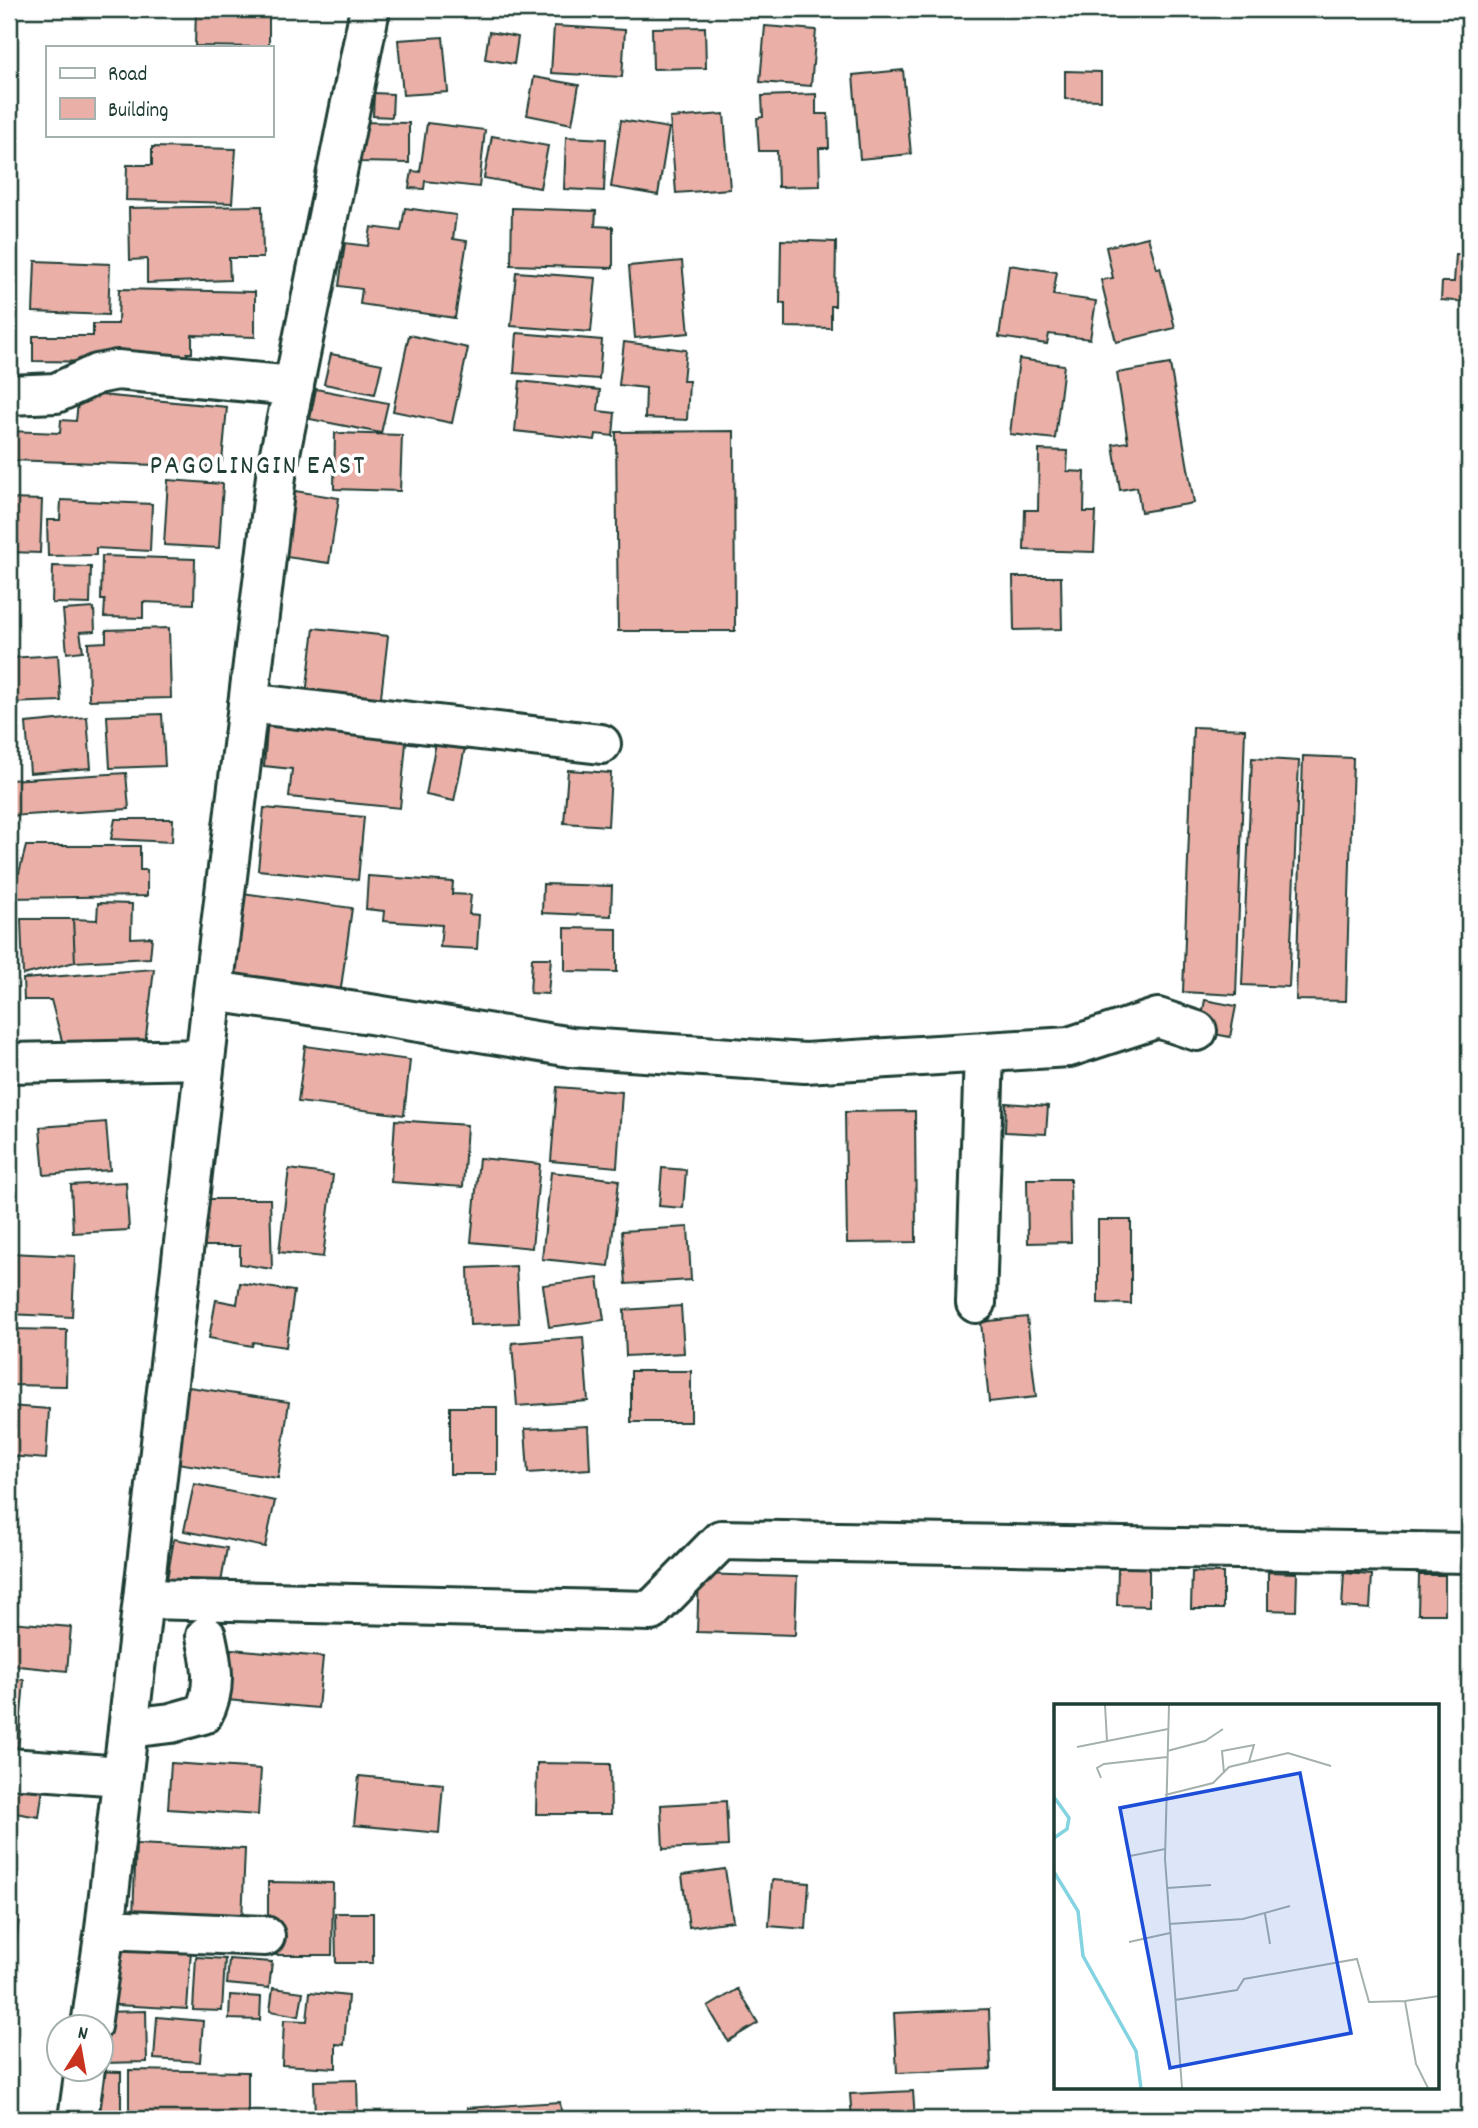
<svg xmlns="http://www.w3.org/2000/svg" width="1478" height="2128" viewBox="0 0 1478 2128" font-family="Dekko,sans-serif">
<rect width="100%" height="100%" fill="#fff"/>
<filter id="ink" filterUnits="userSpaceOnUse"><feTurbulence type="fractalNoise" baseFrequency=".0143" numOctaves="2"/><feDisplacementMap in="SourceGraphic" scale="14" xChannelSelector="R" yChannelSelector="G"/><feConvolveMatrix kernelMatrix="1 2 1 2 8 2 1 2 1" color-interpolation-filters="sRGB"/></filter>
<g filter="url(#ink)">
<path fill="#eab0a8" stroke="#1f3d34" stroke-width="2" d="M196 9H269V47L195 46Z
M554 26 625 30 622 77 551 73Z
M765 26 816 30 811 86 760 82Z
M705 27 706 68 653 69 652 28Z
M489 32 518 37 514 64 485 59Z
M443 37 448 92 403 95 398 40Z
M903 70 911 154 860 159 853 75Z
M1065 71 1101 72V100L1065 99Z
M534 77 579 85 572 124 527 115Z
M374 93 393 94 392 117 373 116Z
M816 94V114H828L829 148H819L820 186 778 187 777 151H759L757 118 763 117 762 96Z
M724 114 730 189 676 193 670 118Z
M621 120 669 128 658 195 611 187Z
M358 122 409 123V163L358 162Z
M427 123 485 130 479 187 425 181 424 189 409 188 412 171 420 172Z
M492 136 548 146 540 188 484 178Z
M566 137 606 139 604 191 564 189Z
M152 147 236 149 232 203 126 200 127 165H152Z
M262 206 263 258H229L230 280 147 283V259L130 260 129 208Z
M405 208 456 215 453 239 467 241 455 318 360 304 362 289 339 286 345 243 368 246 371 227 401 231Z
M512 208 596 211 595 226 613 227V268L511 265Z
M1148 237 1157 269 1160 267 1175 328 1116 342 1101 280 1113 278 1106 247Z
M781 240 836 242 835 306H831V328L785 327V303H780Z
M1456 254 1469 255V302L1441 300 1442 282H1454Z
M35 261 110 264 108 315 33 312Z
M682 261 689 333 635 338 629 266Z
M1009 265 1057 272 1053 295 1096 301 1090 339 1049 334 1047 344 999 337Z
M516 272 596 278 591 332 511 326Z
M119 289 255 292V337L192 335V353H187V363L33 361V336H93V324H118Z
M517 333 602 340 599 379 514 373Z
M409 335 468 348 452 423 393 411Z
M624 342 686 350 683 381H689L687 420 645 418 646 388 619 385Z
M331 354 382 364 375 394 324 384Z
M1019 359 1064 365 1055 439 1010 434Z
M1170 364 1194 503 1141 512 1137 487 1120 490 1113 444 1128 442 1117 373Z
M520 381 600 390 598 411 615 413 613 436 596 434 595 440 515 431Z
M316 389 388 403 381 433 310 419Z
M79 393 227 407 222 462H216L215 467 9 460V431L60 433 61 420 76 421Z
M734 431 735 631H618L616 432Z
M335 433 402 435 400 491 334 489Z
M1039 450 1068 451 1067 471 1085 472 1084 512H1096L1094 552 1024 550 1025 510H1038Z
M168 480 223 484 219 548 164 545Z
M289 490 339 498 329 563 279 556Z
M9 499 42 500 40 553 9 552Z
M61 500 152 504 150 551 96 548V555L48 556 47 520H60Z
M102 556 195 559 194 604 143 602V618L104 617 105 600H101Z
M53 566 91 567 90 604 52 603Z
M1013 577H1061L1062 629 1014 630Z
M94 608 95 631 80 632 83 651 67 653 63 610Z
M169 628 171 698 89 700 88 643 106 642V630Z
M314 628 388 636 380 705 306 695Z
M58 655 61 701 9 703V658Z
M162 714 165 766 110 768 107 716Z
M87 717 91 768 30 773 26 723Z
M268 718 407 732 400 808 289 797 292 769 264 766Z
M1193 727 1245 729 1236 995 1183 992Z
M437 737 466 743 454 801 426 795Z
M1303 756 1353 758 1346 1001 1296 1000Z
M1252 758 1299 761 1289 987 1242 985Z
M568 770 611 773 608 826 564 823Z
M126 773 129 809 9 816V780Z
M264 808 364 817 358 880 258 870Z
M115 819H173L172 842 111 839Z
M26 846H140V870H147V896L9 898V873H19Z
M368 876 453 882 452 894 471 895 469 914 479 915 477 949 440 947 442 925 383 921 384 911 366 909Z
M543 884 612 886 611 916 542 913Z
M242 893 352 908 339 1002 229 987Z
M98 903 132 904 131 938 152 937 150 958 75 962 73 919 97 920Z
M21 919H73L75 962 23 975Z
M565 928 617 929V972L565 971Z
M532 958H551L548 994 530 993Z
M154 969 144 1053 65 1052 51 1000H24L23 979Z
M1205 1000 1236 1006 1230 1037 1199 1031Z
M305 1046 410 1060 404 1115 298 1102Z
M557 1087 622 1092 617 1167 551 1161Z
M11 1089 15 1148H9V1090Z
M1006 1103 1048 1106 1046 1134 1005 1132Z
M915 1111 916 1242 847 1243 845 1112Z
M395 1120 467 1125 463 1187 391 1182Z
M106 1122 110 1170 44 1175 40 1127Z
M479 1158 540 1164 532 1248 471 1242Z
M662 1168 686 1170 683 1208 659 1206Z
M289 1169 333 1175 323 1257 279 1252Z
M551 1172 619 1180 609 1266 542 1259Z
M1027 1179H1070L1071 1242 1028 1243Z
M126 1182 129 1230 73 1233 71 1185Z
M199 1199H270L272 1269 240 1264V1246H199Z
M1098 1220H1131V1304L1098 1303Z
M688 1227 691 1280 626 1284 622 1231Z
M9 1253 75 1256 72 1317 9 1314Z
M516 1266 519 1323 470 1325 468 1268Z
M598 1278 604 1320 549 1327 543 1285Z
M240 1283 294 1291 286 1347 253 1342 252 1346 209 1338 216 1300 237 1304Z
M681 1306 684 1353 626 1356 624 1310Z
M1027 1317 1036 1397 989 1402 981 1322Z
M9 1329 67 1330 66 1386 9 1385Z
M583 1337 588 1401 517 1406 512 1343Z
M631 1371H691V1422H631Z
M182 1386 289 1402 278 1478 170 1462Z
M9 1406 49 1409 46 1459 9 1456Z
M450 1407H497V1474H450Z
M588 1426 590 1469 528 1473 525 1429Z
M194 1484 275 1501 265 1547 184 1531Z
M174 1539 227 1548 219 1594 166 1585Z
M1149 1567V1606L1117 1605 1118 1568Z
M1192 1572 1223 1573V1609H1191Z
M1268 1572 1297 1573 1296 1611 1268 1610Z
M1344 1573 1372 1575 1370 1609 1342 1607Z
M699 1574 797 1577 795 1635 697 1632Z
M1419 1575H1445V1614H1418Z
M9 1622 71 1627 67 1671 9 1665Z
M231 1649 323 1657 318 1708 227 1700Z
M9 1678 24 1680 18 1753 9 1752Z
M171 1763 261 1769 258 1815 168 1809Z
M537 1763 610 1764 611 1814H536Z
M9 1776 44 1781 39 1817 9 1812Z
M359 1776 443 1784 439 1833 354 1825Z
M726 1801 728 1846 663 1849 661 1805Z
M136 1844 245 1849 242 1921 133 1916Z
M725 1869 733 1921 689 1927 682 1875Z
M772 1880 809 1883 806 1929 769 1926Z
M268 1882 333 1883 332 1955H268Z
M335 1913H373V1963H336Z
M9 1917 19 1918 14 1963 9 1962Z
M103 1945 191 1950 187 2009 99 2004Z
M196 1957 225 1959 222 2011 193 2010Z
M229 1959 272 1962 269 1988 227 1984Z
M273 1988 303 1992 299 2016 270 2011Z
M738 1989 758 2023 728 2041 708 2007Z
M310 1992 348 1996 344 2045 336 2044V2068L282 2065 284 2020 307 2021Z
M230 1995 261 1997 260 2020 229 2019Z
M989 2009 991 2069 897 2073 894 2013Z
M146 2011 147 2062 102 2063 100 2012Z
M157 2017 203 2021 200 2062 154 2059Z
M129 2070 248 2072V2119H129Z
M90 2071 121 2072V2119L89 2117Z
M357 2080 358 2119H315L314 2081Z
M913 2091 915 2119H852L850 2094Z
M560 2102 562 2119H468L467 2108Z"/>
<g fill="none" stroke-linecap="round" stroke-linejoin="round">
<g stroke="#1f3d34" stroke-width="44">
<path id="minor" d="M9 395 56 393 97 374 117 370 294 386
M248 703 601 744
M213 991 370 1014 571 1047 805 1063 1069 1047 1158 1018 1197 1031
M9 1063 205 1059
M976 1303 984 1052
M143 1599 651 1611 721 1540 1469 1553
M128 1728 171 1723 203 1714C217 1689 212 1663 206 1636
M9 1768 122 1776
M105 1929 265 1936
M91 2026 105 1929 213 991 277 468 370 9
M78 2119 85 2068"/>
</g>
<use href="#minor" stroke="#fff" stroke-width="38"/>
</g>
</g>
<g text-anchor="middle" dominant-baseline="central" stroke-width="7" stroke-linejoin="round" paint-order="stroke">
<g font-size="28" letter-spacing="2" fill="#1f3d34" stroke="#fff">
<text x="258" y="468">PAGOLINGIN EAST</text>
</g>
</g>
<g transform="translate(1054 1704)">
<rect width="385" height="385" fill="#fff"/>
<path fill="none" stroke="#84d3e0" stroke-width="3.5" d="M0 93 15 114 13 125 0 134M0 168 24 207 29 252 82 347 87 384"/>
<path fill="none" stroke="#a5b1ae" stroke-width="2" d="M51 1 53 37M115 1 111 155 128 384M23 43 114 25M113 47 151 37 169 25M170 69 168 47 200 41 195 58M47 74 43 64 50 60 113 53M111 91 159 79 175 63 234 49 277 62M76 152 111 145M113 184 157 181M211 210 216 240M115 220 189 215 236 202M75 238 116 229M121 296 183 286 190 275 303 255 315 298 351 297 362 360 374 384M351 297 385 292"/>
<path fill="#1d4ed8" fill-opacity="0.15" stroke="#1d4ed8" stroke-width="3.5" d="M246 69 297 329 116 364 66 104Z"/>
<rect width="385" height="385" fill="none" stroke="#1f3d34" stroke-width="3.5"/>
</g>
<rect width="1478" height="2128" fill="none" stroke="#fff" stroke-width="35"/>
<rect x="18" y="18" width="1443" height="2093" fill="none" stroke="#1f3d34" stroke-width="2.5" filter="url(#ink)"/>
<rect x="46" y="46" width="228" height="91" fill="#ffffff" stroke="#a5b1ae" stroke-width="2"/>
<rect x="60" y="68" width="35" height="10" fill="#ffffff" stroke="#a5b1ae" stroke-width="2"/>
<text x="108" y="80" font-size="21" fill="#1f3d34">Road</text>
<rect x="60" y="98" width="35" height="21" fill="#eab0a8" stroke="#a5b1ae" stroke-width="2"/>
<text x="108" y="116" font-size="21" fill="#1f3d34">Building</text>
<g transform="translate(80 2048) rotate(11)"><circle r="33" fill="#ffffff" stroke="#a5b1ae" stroke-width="2"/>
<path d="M0-5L12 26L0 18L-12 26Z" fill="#c8321e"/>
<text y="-10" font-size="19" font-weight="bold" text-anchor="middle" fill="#1f3d34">N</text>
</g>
</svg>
